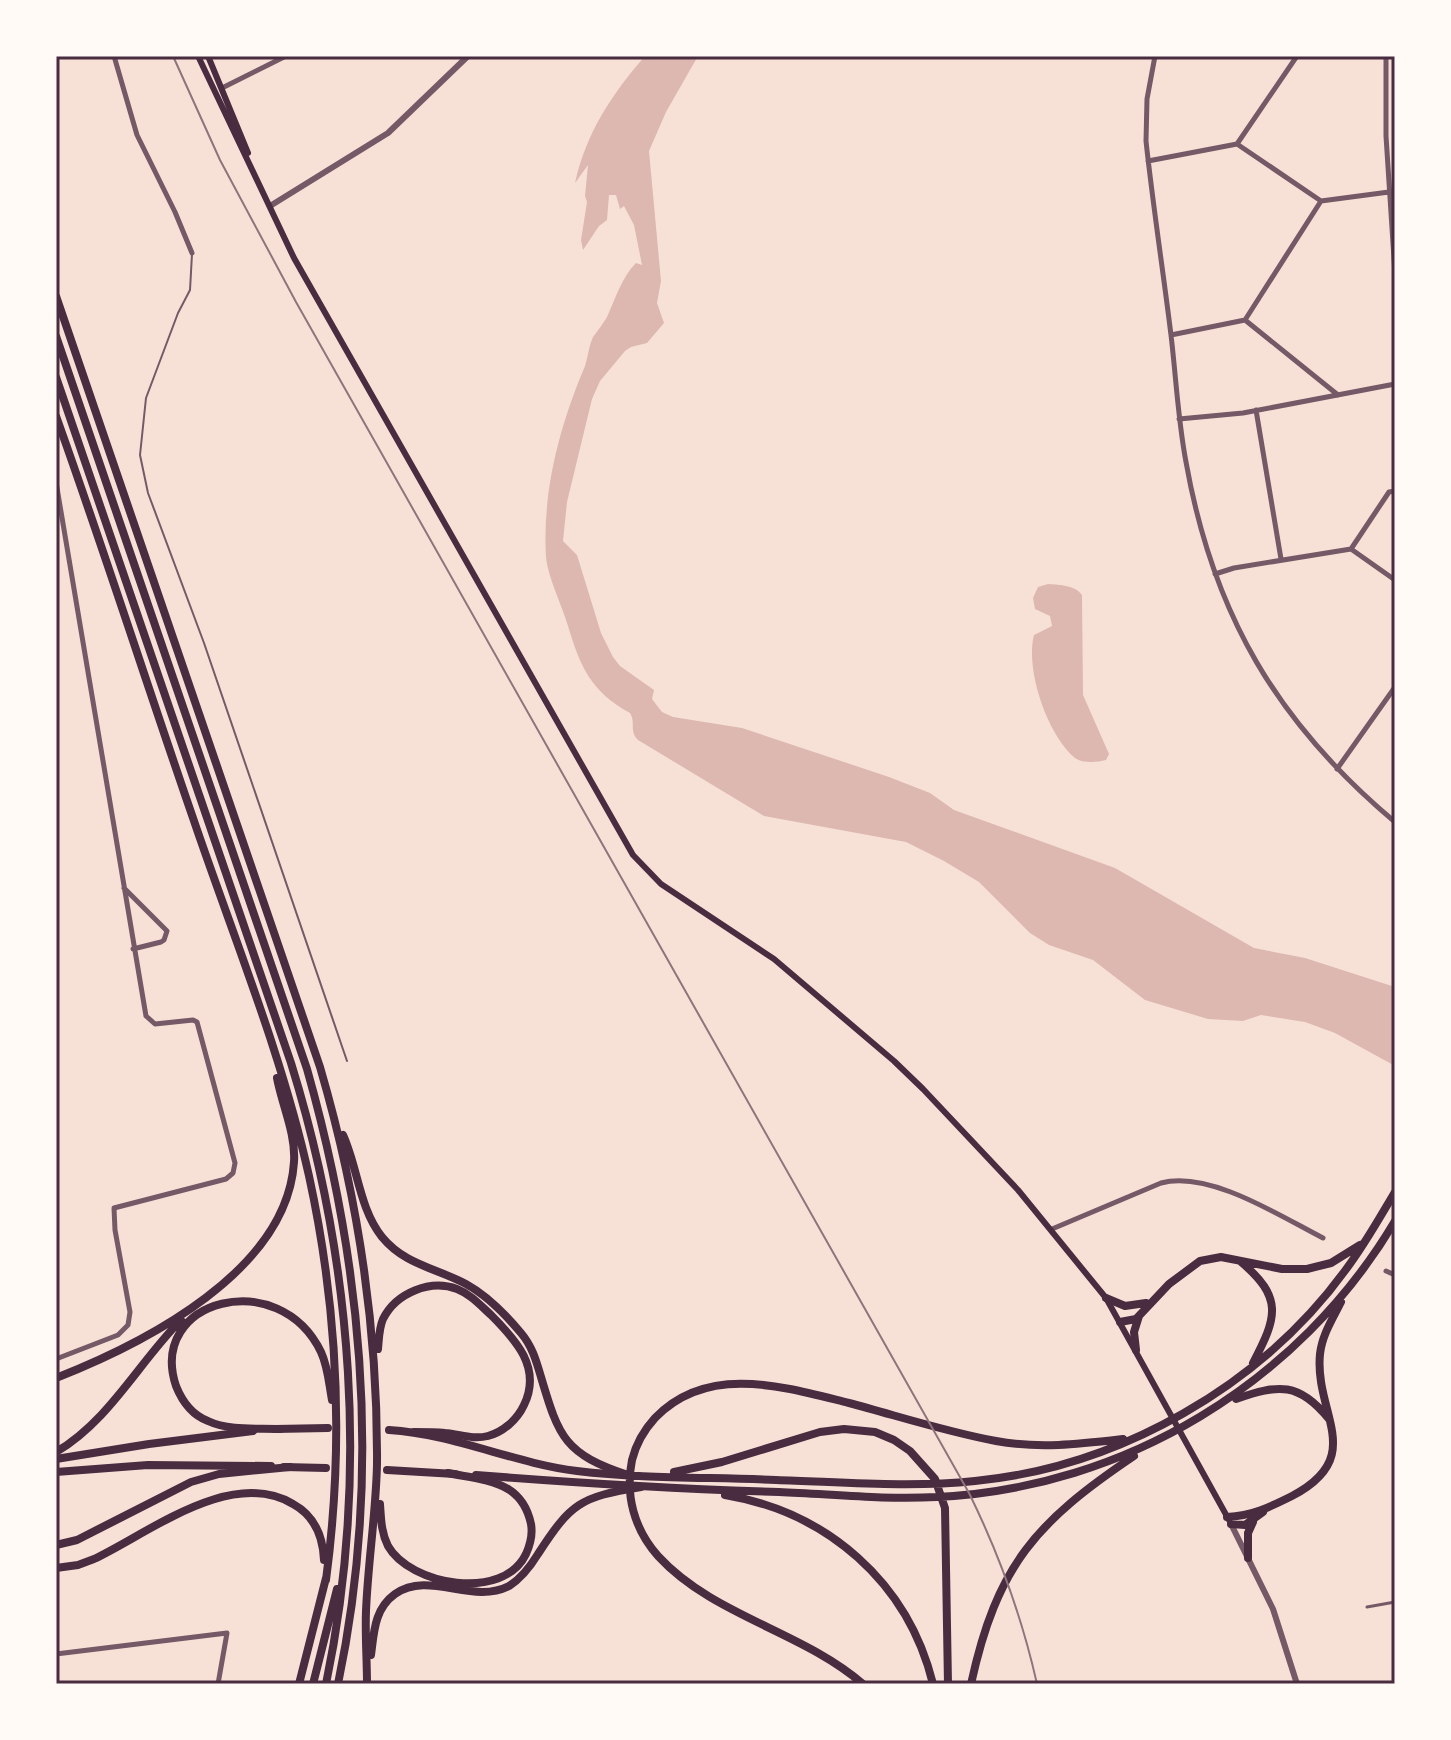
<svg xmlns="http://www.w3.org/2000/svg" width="1451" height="1740" viewBox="0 0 1451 1740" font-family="Spectral,serif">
<rect width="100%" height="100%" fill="#f7e1d7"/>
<path fill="#dcb8b0" d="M645 56H698L666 112 649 151 661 281 657 303 664 323 647 343 631 347 625 351 600 381 592 399 567 502 563 541 577 555 601 633 613 657 620 666 654 690 652 699 662 712 673 717 742 728 889 777 930 793 954 810 1115 868 1254 948 1305 958 1395 987V1066L1335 1033 1305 1022 1261 1015 1243 1021 1208 1019 1145 1000 1093 960 1049 945 1030 933 979 882 944 861 906 842 764 816 638 740C629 731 636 722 630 713 591 692 580 666 568 626 562 605 548 578 546 557 542 491 560 425 585 366 588 357 589 345 593 337 598 330 603 324 607 317 615 299 622 277 636 263L642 265 634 225 624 206 620 209 616 195H609L607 220 599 226 583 250 581 240 587 202 585 196 588 165 575 183C586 133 612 94 645 56Z
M1048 584C1060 585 1075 585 1082 595L1083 695 1109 754 1106 760C1097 762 1084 764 1075 758 1047 735 1025 669 1034 635L1052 626 1050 616 1035 609 1033 598 1038 587Z"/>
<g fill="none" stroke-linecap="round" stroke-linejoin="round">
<path stroke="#755966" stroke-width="2" d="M192 254 190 290 178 313 146 398 140 455 148 493 204 643 347 1061"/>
<path stroke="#755966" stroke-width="3" d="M1367 1607 1395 1602"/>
<path stroke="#755966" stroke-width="5" d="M114 56 137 135 175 212 192 253
M1155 56 1147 99 1146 141C1153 206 1163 270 1171 335 1176 377 1178 420 1186 462 1213 614 1277 723 1395 822
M1386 56V136L1395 274
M222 88 286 56
M1237 144 1321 201
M1148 161 1237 144 1297 56
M1245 320 1321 201 1389 192
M1171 335 1245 320 1338 395
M1256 410 1281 559
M1179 419 1243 413 1395 384
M56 482 146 1016 155 1024 193 1020 197 1022 235 1163 233 1173 226 1179 114 1208 115 1230 130 1312 128 1325 118 1335 56 1359
M1351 549 1395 580
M1215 574 1234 568 1351 549 1389 492 1395 491
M1337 769 1395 687
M124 888 167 931 164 940 161 942 133 949
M1052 1229 1161 1183C1209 1170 1280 1216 1323 1238
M1386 1271 1395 1275
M56 1654 227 1633 218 1684"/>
<path stroke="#755966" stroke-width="6" d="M270 206 388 133 468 56
M1231 1524 1273 1609 1297 1684"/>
<path stroke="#4a2c40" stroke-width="6" d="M198 56 294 258 633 855 661 884 774 959 894 1061 923 1089 1018 1190 1106 1298 1229 1520
M208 56 248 153"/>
<path stroke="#4a2c40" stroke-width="8" d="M1240 1261C1284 1298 1277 1317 1253 1363
M1106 1298 1125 1306 1146 1303
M1120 1322 1136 1319 1169 1284 1200 1261 1221 1257 1282 1269H1307L1331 1263 1360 1245
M1136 1350 1134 1332 1139 1316
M1236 1399C1279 1384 1299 1382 1329 1419
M275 1429 328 1428
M389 1430C454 1434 513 1463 577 1471 643 1479 710 1477 776 1480 842 1482 909 1488 975 1481 1119 1467 1262 1386 1347 1268 1365 1244 1380 1217 1395 1192
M56 1459 149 1444 253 1431
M284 1467 326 1468
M387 1470 455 1474
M56 1472 148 1465 271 1466
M674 1472 722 1462 820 1432 844 1429 875 1432 894 1440 910 1451 935 1479 945 1508 948 1684
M476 1475C577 1483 678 1489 779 1492 831 1494 884 1500 937 1497 1125 1488 1299 1383 1395 1221
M725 1495C827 1512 908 1582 933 1684
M1227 1517C1252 1516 1270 1507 1292 1496 1368 1456 1314 1414 1320 1354 1322 1335 1333 1318 1341 1302
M1231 1524 1245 1525 1263 1512
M1248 1558V1533L1253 1522
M863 1684C802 1631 713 1616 658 1556 634 1529 625 1495 632 1460 636 1444 644 1430 655 1418 708 1363 784 1387 849 1403 898 1416 947 1432 996 1441 1039 1449 1080 1444 1123 1439
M971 1684C997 1565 1036 1522 1134 1456"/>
<path stroke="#4a2c40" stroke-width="8" d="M56 296 320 1067C358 1197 378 1329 377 1464 376 1513 368 1562 366 1611 365 1635 367 1660 367 1684
M56 336 307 1069C364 1270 381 1479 338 1684
M56 377 291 1063C353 1263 369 1478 326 1684
M56 416C104 550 147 685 193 818 233 936 282 1054 309 1176 338 1309 344 1445 326 1580
M343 1135C358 1168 359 1208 382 1237 405 1265 436 1268 466 1284 486 1295 506 1315 521 1333 532 1346 536 1360 541 1377 559 1438 565 1454 628 1475
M378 1349C379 1339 379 1328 383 1319 396 1293 430 1279 457 1289 470 1294 480 1305 491 1315 516 1340 542 1368 524 1405 517 1420 503 1432 488 1436 472 1440 460 1434 445 1433 435 1432 424 1432 414 1432
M56 1378C145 1343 287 1271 294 1162 296 1134 282 1105 277 1078
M280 1429C257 1428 229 1431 208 1421 192 1415 182 1401 176 1386 147 1299 279 1265 321 1352 328 1367 329 1384 332 1400
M56 1452C109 1421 139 1362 181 1320
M380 1504C381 1518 381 1532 388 1546 410 1585 503 1602 526 1554 530 1545 533 1535 531 1524 528 1510 521 1497 508 1489 492 1479 467 1477 448 1473
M56 1545 77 1540 191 1482 219 1474 290 1467
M56 1568 78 1565 94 1559C149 1533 231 1467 293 1504 315 1516 323 1537 324 1560
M371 1655C374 1633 374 1609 395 1594 429 1570 472 1605 509 1586 522 1578 530 1567 538 1554 571 1503 580 1497 641 1487
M299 1684 326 1578
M313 1684 337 1589"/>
<path stroke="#8f747c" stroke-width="2" d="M173 56 220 160 296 302 969 1493C999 1554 1022 1617 1037 1684"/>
</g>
<rect width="1451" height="1740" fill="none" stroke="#fffaf5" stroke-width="116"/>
<rect x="58" y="58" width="1335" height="1624" fill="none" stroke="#4a2c40" stroke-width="3"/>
</svg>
